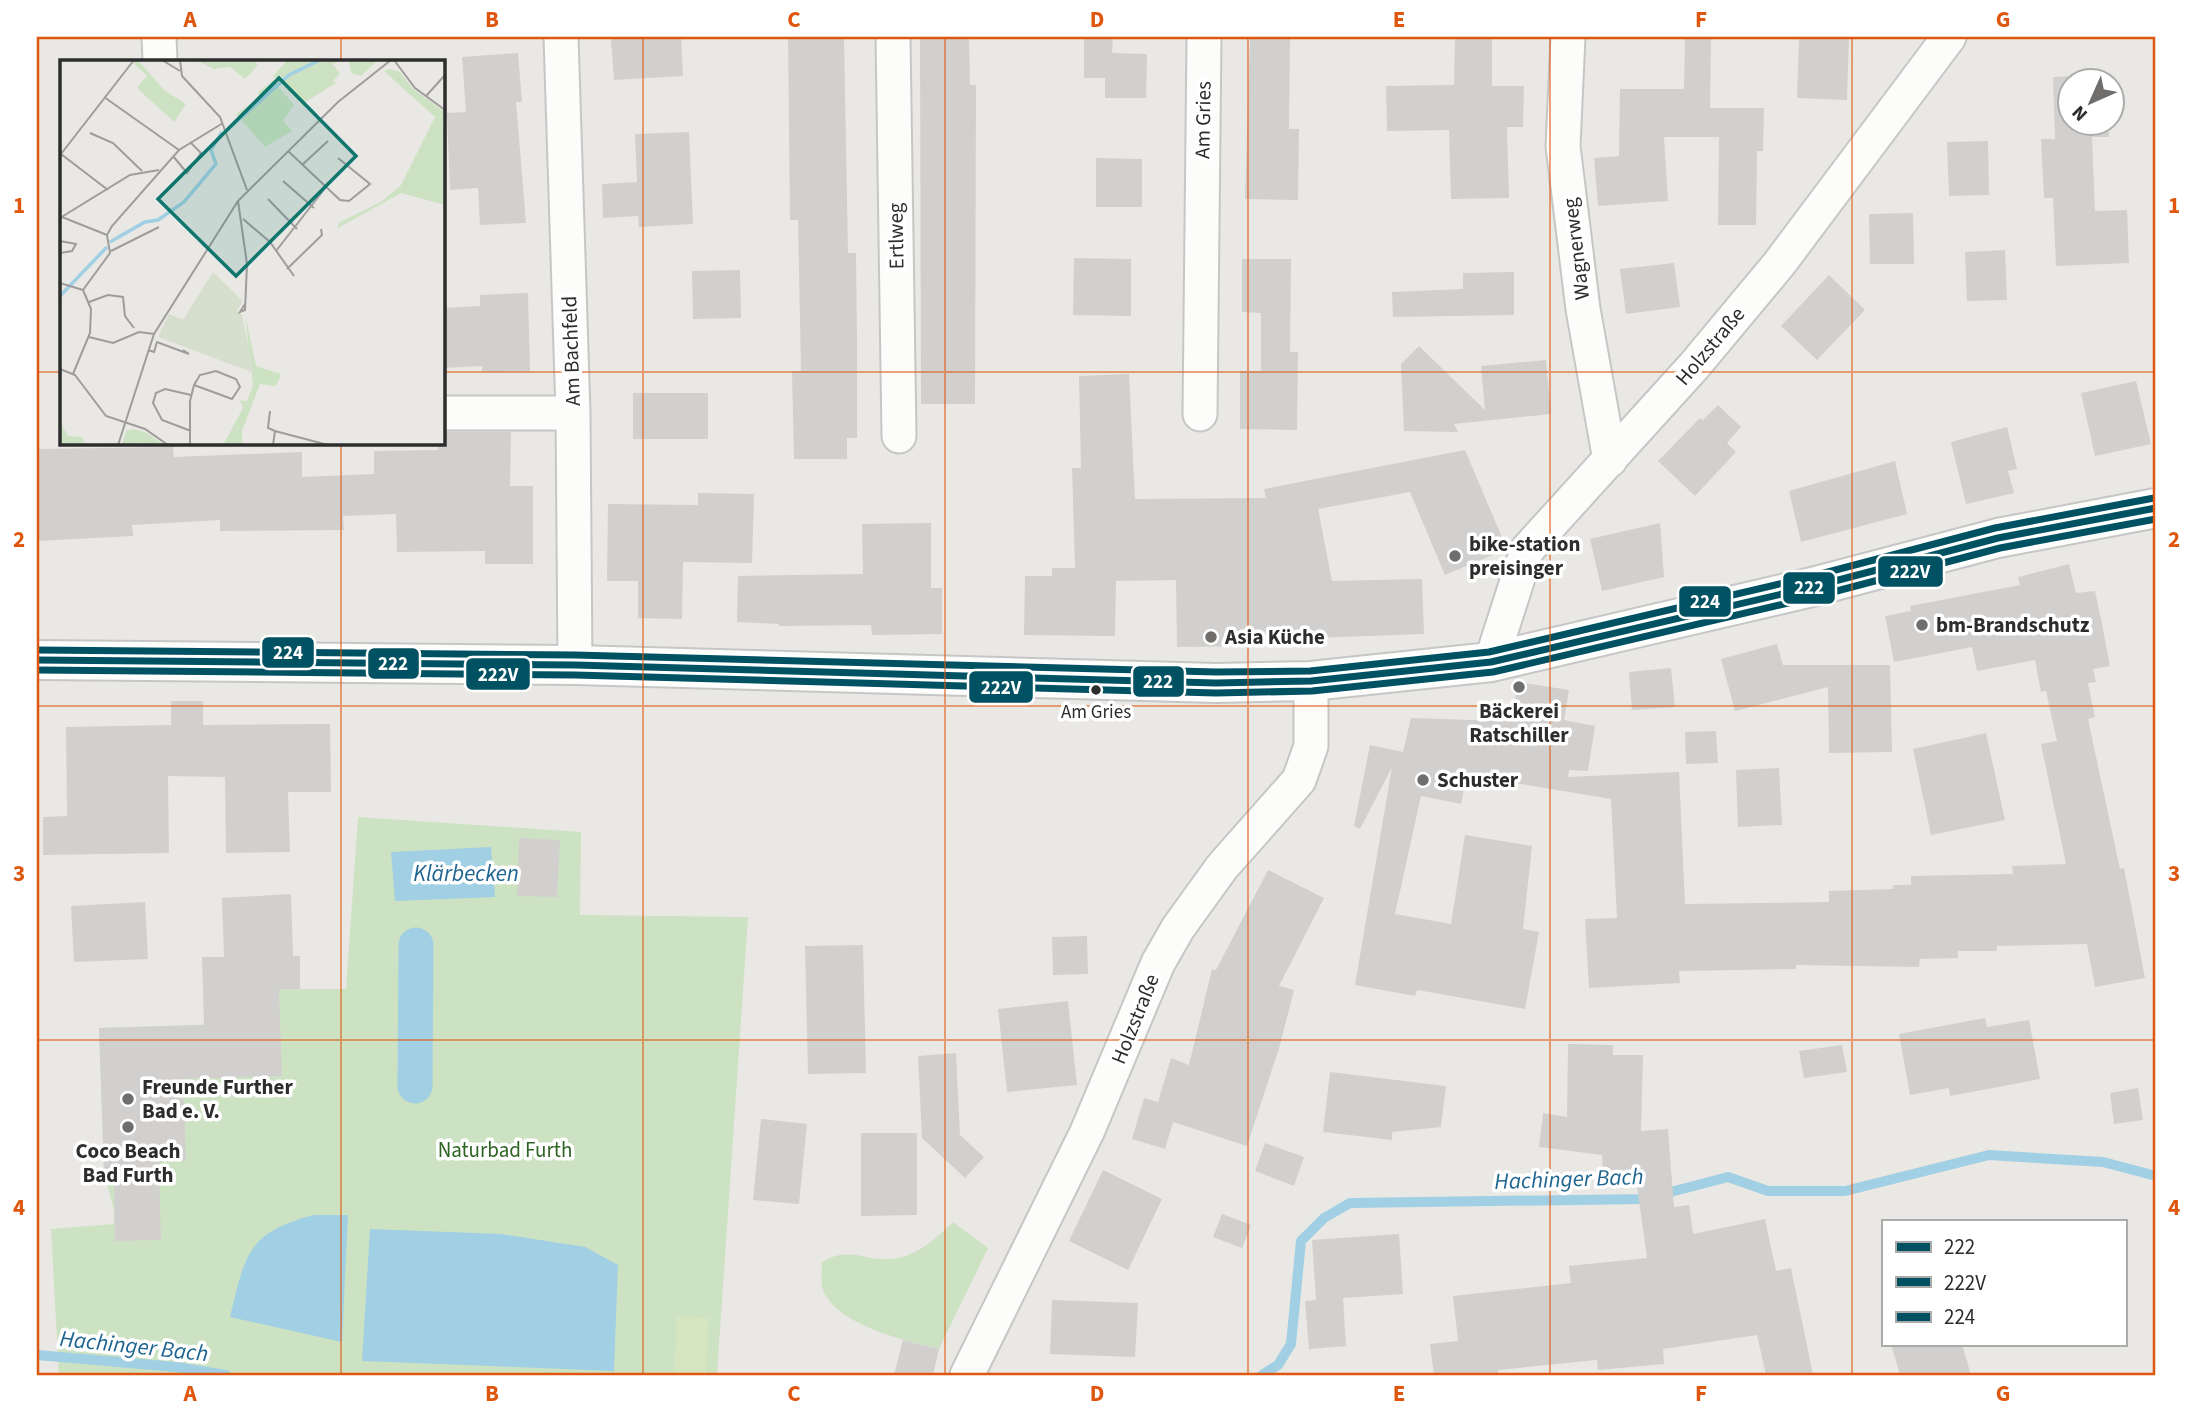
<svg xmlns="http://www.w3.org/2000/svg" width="2193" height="1412" viewBox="0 0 2193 1412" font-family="'Source Sans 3',sans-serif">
<rect width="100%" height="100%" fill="#eae8e5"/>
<path fill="#cde2c2" d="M358 817 581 832 580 915 748 917 717 1375H59L51 1229 114 1224V1210L104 1173 99 1028 260 1023 263 989H346Z
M953 1222 988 1248 939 1349C904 1340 838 1326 823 1290 820 1282 822 1271 822 1262 851 1245 864 1262 892 1259 918 1256 935 1239 953 1222Z"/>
<path fill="#d5e5c0" d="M677 1316 709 1318 706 1375H674Z"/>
<path fill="#a1cfe3" d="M491 847 495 897 395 901 391 852Z
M314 1215H348L342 1342 230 1317C245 1255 247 1232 314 1215Z
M370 1229 501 1234 585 1247 618 1265 614 1371 362 1361Z"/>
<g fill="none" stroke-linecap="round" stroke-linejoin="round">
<path stroke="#a1cfe3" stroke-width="10" d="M37 1355 176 1367 226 1375
M1262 1375 1278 1365 1291 1344 1301 1241 1324 1218 1350 1203 1644 1199 1728 1177 1768 1191H1845L1989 1155 2103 1162 2156 1176"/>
<path stroke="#a1cfe3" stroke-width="35" d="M415 1086 416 945"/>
</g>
<path fill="#d2d0ce" d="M641 37H681L683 76 614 80 611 39Z
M788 37H844L848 253H856L857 339V438H847V459H794L792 372 801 371 798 220H790Z
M920 37H969L970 85H976L975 404H921Z
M1084 37H1113L1112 53 1147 54 1146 98H1105V78H1084Z
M1250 37H1290L1289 129H1299L1298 200 1245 199Z
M1455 37H1492V86H1524L1523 127H1507L1509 198 1451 199 1449 130 1387 131 1386 86 1454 85Z
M1685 37H1711L1710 108H1764L1763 151H1757L1756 225H1718L1719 137H1664L1668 201 1598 206 1594 158 1619 156 1620 89H1684Z
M1799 37H1849L1847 100 1797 98Z
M518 53 522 102H516L526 223 480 225 478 188 450 190 447 113 466 112 462 57Z
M2106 74 2107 80H2070V122H2108L2109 137H2092L2095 211 2127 210 2129 263 2056 266 2053 198H2044L2041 139H2055L2053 77Z
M689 132 693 224 639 227 638 216 603 218 602 184 637 182 635 134Z
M1988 141 1989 195 1949 196 1947 142Z
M1096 158 1142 159V207H1096Z
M1913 213 1914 264H1870L1869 214Z
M2005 250 2007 300 1967 301 1965 252Z
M1074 258 1131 259V316L1073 315Z
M1242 259H1291L1290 352H1298L1297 430 1240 429V371H1261V313L1242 312Z
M1674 263 1680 307 1626 314 1620 269Z
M740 270 741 318 693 319 692 271Z
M1514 272V315L1393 317 1392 292 1463 289V273Z
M1829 275 1865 310 1817 360 1781 326Z
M528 293 530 371 482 372V366L443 368V308L480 306V295Z
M1419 346 1485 410 1481 366 1546 360 1551 414 1454 424 1458 432 1404 431 1401 364Z
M1129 374 1135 499 1266 498 1264 489 1465 450 1507 549 1445 575 1410 492 1318 509 1332 581 1422 579 1424 634 1283 639V646L1177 647 1176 580 1116 581 1115 636 1024 635 1025 576H1052V568H1075L1072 468H1081L1079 376Z
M2136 381 2151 444 2095 456 2081 393Z
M633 393H708V439H633Z
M1718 405 1741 427 1727 443 1736 452 1695 496 1658 461 1700 418 1703 420Z
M2007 427 2017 469 2008 471 2014 493 1966 504 1951 442Z
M443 432H511L510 486H533V564H485V551L397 552 396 514 343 516 344 530 220 531V520L132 525 133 536 37 541V449L173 447 174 457 302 452V477L374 474V451L438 450V443H443Z
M1895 461 1907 514 1801 542 1789 491Z
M698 493 754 494 752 563 683 562 682 619 638 618V581H607L608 504 698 505Z
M931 523V588H942V634L872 635 871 625 779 626V624L737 622 738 576 863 574 862 524Z
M1660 523 1664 577 1602 591 1590 539Z
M2069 564 2076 593 2095 591 2102 624 2110 666 2093 669 2096 682 2088 683 2095 717 2088 719 2120 869 2124 868 2145 978 2095 987 2087 944 1997 946V951H1958V958L1920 959 1919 967 1796 965V969L1679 971 1680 983 1589 988 1585 919 1617 918 1611 799 1467 775 1461 804 1421 796 1395 914 1451 924 1465 835 1532 846 1523 929 1539 932 1525 1009 1417 990 1415 996 1355 985 1392 767 1360 829 1354 826 1370 745 1403 752 1411 718 1500 721 1501 712 1513 714 1518 682 1569 690 1564 720 1595 726 1588 771 1569 770 1568 777 1679 772 1685 904 1829 902V891L1893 889V885H1911V876L2013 874 2012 866 2066 864 2041 744 2057 741 2046 691 2041 692 2035 660 1977 671 1972 647 1894 662 1885 616 1911 611 1910 606 2020 585 2018 577Z
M1777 644 1783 665H1890L1892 752 1829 753 1828 687 1735 711 1721 659Z
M1671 668 1675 707 1632 710 1629 672Z
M171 701H203V725L330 724 331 792H288L290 852 226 853 225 777 168 776 169 853 43 855V817L67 816 66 727 171 725Z
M1716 731 1718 763 1686 764 1685 732Z
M1986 733 2005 820 1931 835 1913 749Z
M1779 768 1782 825 1738 827 1736 770Z
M519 838 560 840 557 897 517 896Z
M1268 870 1324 898 1279 986 1294 990 1280 1045 1247 1146 1173 1122 1165 1149 1132 1139 1144 1098 1158 1102 1171 1058 1189 1065 1212 969 1216 970Z
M291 894 293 956H300V989H279L282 1076 183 1079 186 1161 159 1162 161 1240 115 1241 114 1173H104L99 1028 204 1025 202 957H224L222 898Z
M145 902 148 959 74 962 71 906Z
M1087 936 1088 974 1053 975 1052 937Z
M863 945 866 1073 808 1074 805 946Z
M1068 1001 1077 1085 1007 1092 998 1009Z
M1985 1018 1987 1027 2029 1020 2040 1079 1950 1096 1949 1088 1910 1095 1899 1034Z
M1568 1044 1613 1045V1055H1643L1641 1131 1668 1129 1674 1207 1689 1205 1693 1234 1765 1219 1776 1271 1791 1268 1813 1375H1766L1757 1335 1663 1349 1664 1364 1598 1370 1597 1360 1498 1370V1375H1434L1430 1344 1458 1341 1453 1296 1571 1283 1569 1266 1647 1258 1635 1171 1603 1173 1602 1155 1539 1147 1543 1113 1567 1117Z
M1842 1045 1847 1072 1804 1078 1799 1051Z
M956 1053 960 1135 984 1157 965 1178 922 1138 918 1056Z
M1330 1072 1446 1086 1441 1127 1392 1132V1140L1323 1132Z
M2138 1088 2143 1120 2114 1124 2110 1093Z
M761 1119 807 1124 799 1204 753 1200Z
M861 1133H917V1215L861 1216Z
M1265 1143 1304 1157 1294 1186 1255 1171Z
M1103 1170 1162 1199 1128 1270 1069 1241Z
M1222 1214 1251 1225 1242 1248 1213 1237Z
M1399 1234 1403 1294 1343 1298 1346 1346 1309 1349 1305 1301 1316 1300 1312 1240Z
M1052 1300 1138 1303 1135 1357 1050 1354Z
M903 1340 939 1349 933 1375H894Z
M1891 1344H1962L1971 1375H1900Z"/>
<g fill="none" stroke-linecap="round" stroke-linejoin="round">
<g stroke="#c7c6c7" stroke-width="37">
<path id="minor" d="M159 37 160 61
M561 37 573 413 575 665
M893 37 899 436
M1568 37 1563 146 1583 309 1610 460
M443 413H573
M1200 414 1204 37
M1491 662 1527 550 1694 366 1779 264 1949 37
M967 1375 1087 1132 1158 963 1178 928 1222 867 1299 780 1311 746V681"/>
</g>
<g stroke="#c7c6c7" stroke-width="42">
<path id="secondary" d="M37 660 575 665 1216 683 1311 681 1491 662 1812 587 1998 538 2156 508"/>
</g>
<use href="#minor" stroke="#fcfcfb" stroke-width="33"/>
<use href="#secondary" stroke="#fcfcfb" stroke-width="38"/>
<g stroke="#fff" stroke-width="12">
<path id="bus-1" d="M37 660 575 665 1216 683 1311 681 1491 662 1812 587 1998 538 2156 508"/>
</g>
<g stroke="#fff" stroke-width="12">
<path id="bus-2" d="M37 670 575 675 1216 693 1312 691 1493 672 1814 597 2000 548 2156 519"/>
</g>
<g stroke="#fff" stroke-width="12">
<path id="bus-3" d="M37 650 575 655 1216 672 1310 671 1489 652 1809 577 1995 528 2154 498"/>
</g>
<use href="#bus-1" stroke="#005262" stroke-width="7"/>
<use href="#bus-2" stroke="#005262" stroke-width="7"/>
<use href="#bus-3" stroke="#005262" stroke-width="7"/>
</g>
<path fill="none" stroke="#df570e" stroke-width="2" stroke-opacity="0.55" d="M341 37V61M643 37V1375M945 37V1375M1248 37V1375M1550 37V1375M1852 37V1375M37 372H61M443 372H2156M341 443V1375M37 706H2156M37 1040H2156"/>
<g fill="#6f6e6d" stroke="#fff" stroke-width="2.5">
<circle cx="1455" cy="556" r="7"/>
<circle cx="1922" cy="625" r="7"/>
<circle cx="1211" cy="637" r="7"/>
<circle cx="1519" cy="687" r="7"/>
<circle cx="1423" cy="780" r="7"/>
<circle cx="128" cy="1099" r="7"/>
<circle cx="128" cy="1127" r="7"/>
</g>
<circle fill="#2d2d2d" stroke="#fff" stroke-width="2.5" cx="1096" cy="690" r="6"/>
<g text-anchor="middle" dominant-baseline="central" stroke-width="7" stroke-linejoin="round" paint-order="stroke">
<g font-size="19" fill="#2d2d2d" stroke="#fff">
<text x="1096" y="712">Am Gries</text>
</g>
<g font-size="21" fill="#2d2d2d" stroke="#fff">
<text transform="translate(1203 120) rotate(-89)">Am Gries</text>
<text transform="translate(896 236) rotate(-91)">Ertlweg</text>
<text transform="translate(1576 249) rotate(-97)">Wagnerweg</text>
<text transform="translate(1710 346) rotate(-50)">Holzstraße</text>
<text transform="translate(571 351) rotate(-92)">Am Bachfeld</text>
<text transform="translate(1135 1019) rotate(-68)">Holzstraße</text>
</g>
<g font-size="21" font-weight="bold" fill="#2d2d2d" stroke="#fff" text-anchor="start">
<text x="1469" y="544">bike-station<tspan x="1469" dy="24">preisinger</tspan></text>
<text x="1936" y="625">bm-Brandschutz</text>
<text x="1225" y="637">Asia Küche</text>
<text x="1519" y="711" text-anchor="middle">Bäckerei<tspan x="1519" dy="24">Ratschiller</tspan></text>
<text x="1437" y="780">Schuster</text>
<text x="142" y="1087">Freunde Further<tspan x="142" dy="24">Bad e. V.</tspan></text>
<text x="128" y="1151" text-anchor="middle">Coco Beach<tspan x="128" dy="24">Bad Furth</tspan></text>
</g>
<g font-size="21" fill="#2e6424" stroke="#fff">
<text x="505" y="1150">Naturbad Furth</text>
</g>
<g font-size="23" font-style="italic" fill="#1e6491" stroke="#fff">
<text x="466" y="873">Klärbecken</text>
<text transform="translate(1569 1179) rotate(-2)">Hachinger Bach</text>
<text transform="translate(134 1346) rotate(6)">Hachinger Bach</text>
</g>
</g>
<g transform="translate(60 60)">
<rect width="385" height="385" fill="#eae8e5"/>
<path d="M78 0 104 30 126 44 114 62 77 28 87 16 73 3ZM136 0H193L198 5 185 19 170 7 154 9ZM228 0H281L273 4 280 14 273 21 276 23 242 44 213 16ZM289 0H318L301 16 291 13ZM329 9 340 12 353 29 385 52V145L341 133 278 168V163L321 142 341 125 375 57 324 11ZM213 20 234 45 223 61 232 71 205 87 176 54 201 37 198 33ZM185 254 196 306 221 314 216 326 200 324 182 371V385H163L183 348 180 340 187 341 193 325ZM0 361 8 376 22 377 25 385H0ZM74 369 87 373 104 385H62L66 371Z" fill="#cde2c2"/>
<path d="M153 212 183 241 177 251 182 255 194 313 98 277 109 254 123 260Z" fill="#d6dece"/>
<path fill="none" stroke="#a1cfe3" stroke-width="3.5" d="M167 70 229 15 260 0M50 182 85 162 98 160 124 142 156 104 151 90 162 72M0 236 47 187"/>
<path fill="none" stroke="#9e9d9b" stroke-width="2" d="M102 0 120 11M120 0 122 16 160 57 187 130M334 0 355 28 385 50M366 36 385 15M44 37 119 90M30 73 53 83 82 111M228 91 280 140 289 141 310 124 278 98M113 96 127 113 141 93 130 82M242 105 268 81M223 121 254 148M48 130 1 94 74 0M208 139 237 169M178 141 187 204 185 250 180 252 185 244M2 157 47 175M0 158 70 115 99 110M183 159 210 182 234 216M0 181 16 184 12 191 0 193M51 191 99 167M216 191 266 127M227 209 262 175 261 169M0 223 23 230M23 230 50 193 47 175 52 166 119 90 163 63M29 242 48 235 63 237 65 256 74 268M29 277 53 283 79 272 94 274M88 290 94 292 97 282 129 294 123 290M0 309 15 315 46 356 85 369 108 385M13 314 30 273 31 249 23 230M210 351 208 368 215 371M131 371 102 360 93 343 96 333 105 329 131 335M130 384V341L134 325 140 315 156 311 176 319 180 327 172 339 134 325M58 385 94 274 178 141 278 42 331 0M213 385 215 371 268 385"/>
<path fill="#0f766e" fill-opacity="0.15" stroke="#0f766e" stroke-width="3.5" d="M219 18 296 96 176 216 98 139Z"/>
<rect width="385" height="385" fill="none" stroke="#2d2d2d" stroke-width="3.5"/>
</g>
<g stroke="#fff" stroke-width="2.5">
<rect x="1877" y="555" width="67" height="33" rx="7" fill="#005262"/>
<rect x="1782" y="571" width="54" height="34" rx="7" fill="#005262"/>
<rect x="1678" y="585" width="54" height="33" rx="7" fill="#005262"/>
<rect x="261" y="636" width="54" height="33" rx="7" fill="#005262"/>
<rect x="367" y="647" width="53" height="33" rx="7" fill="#005262"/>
<rect x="465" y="657" width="66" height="34" rx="7" fill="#005262"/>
<rect x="1132" y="665" width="53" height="33" rx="7" fill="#005262"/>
<rect x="968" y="670" width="66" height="34" rx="7" fill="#005262"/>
</g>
<g font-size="19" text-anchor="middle" font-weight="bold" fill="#fff">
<text x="1910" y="578">222V</text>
<text x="1809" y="594">222</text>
<text x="1705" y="608">224</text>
<text x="288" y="659">224</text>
<text x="393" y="670">222</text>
<text x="498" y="681">222V</text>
<text x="1158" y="688">222</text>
<text x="1001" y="694">222V</text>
</g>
<rect width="2193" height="1412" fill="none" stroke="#ffffff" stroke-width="77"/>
<rect x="1882" y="1220" width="245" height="126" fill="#ffffff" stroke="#ababab" stroke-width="2"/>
<rect x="1896" y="1242" width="35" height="10" fill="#005262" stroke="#ababab" stroke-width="2"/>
<text x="1944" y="1254" font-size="21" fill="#2d2d2d">222</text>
<rect x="1896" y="1277" width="35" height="10" fill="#005262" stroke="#ababab" stroke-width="2"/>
<text x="1944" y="1290" font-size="21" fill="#2d2d2d">222V</text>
<rect x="1896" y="1312" width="35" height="10" fill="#005262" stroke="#ababab" stroke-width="2"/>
<text x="1944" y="1324" font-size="21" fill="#2d2d2d">224</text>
<g transform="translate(2091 102) rotate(225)"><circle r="33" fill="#ffffff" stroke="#ababab" stroke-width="2"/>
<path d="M0-5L12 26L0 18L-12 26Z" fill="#6f6e6d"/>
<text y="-10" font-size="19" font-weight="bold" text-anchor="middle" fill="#2d2d2d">N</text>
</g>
<rect x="38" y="38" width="2116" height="1336" fill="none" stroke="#df570e" stroke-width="2.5"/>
<g font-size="23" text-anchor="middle" font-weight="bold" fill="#df570e">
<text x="190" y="27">A</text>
<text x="492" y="27">B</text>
<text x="794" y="27">C</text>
<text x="1097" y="27">D</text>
<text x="1399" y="27">E</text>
<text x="1701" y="27">F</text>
<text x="2003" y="27">G</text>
<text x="19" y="213">1</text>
<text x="2174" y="213">1</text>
<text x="19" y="547">2</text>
<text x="2174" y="547">2</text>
<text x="19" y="881">3</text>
<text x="2174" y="881">3</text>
<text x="19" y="1215">4</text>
<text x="2174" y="1215">4</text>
<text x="190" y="1401">A</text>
<text x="492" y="1401">B</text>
<text x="794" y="1401">C</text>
<text x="1097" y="1401">D</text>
<text x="1399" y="1401">E</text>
<text x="1701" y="1401">F</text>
<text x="2003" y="1401">G</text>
</g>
</svg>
